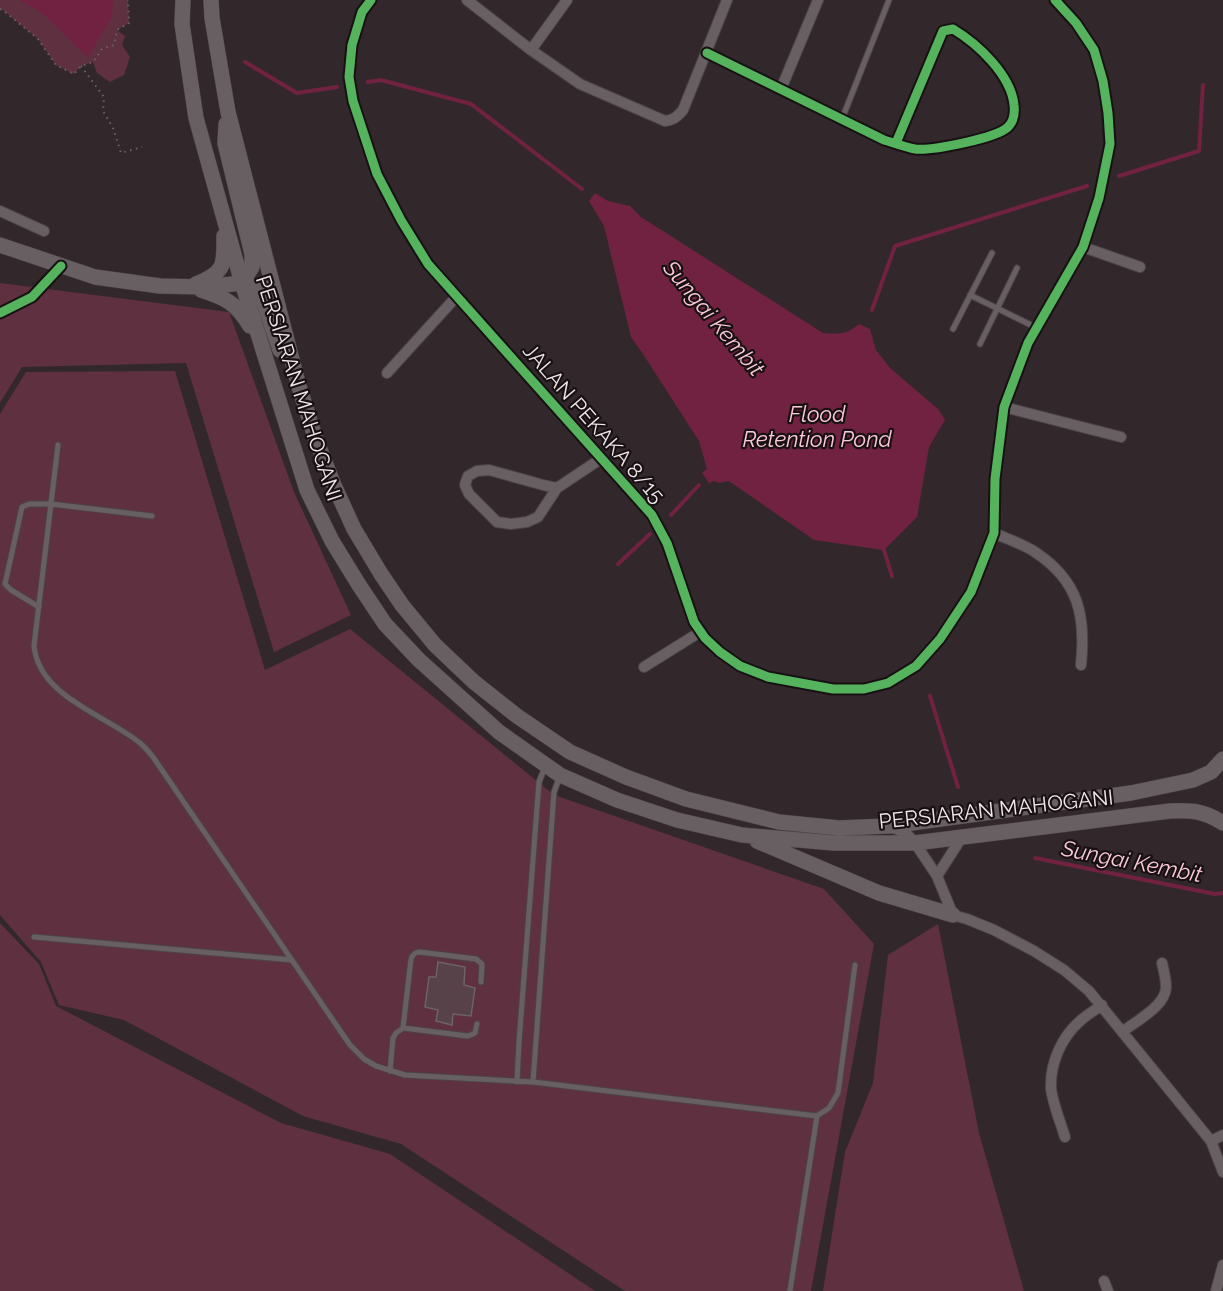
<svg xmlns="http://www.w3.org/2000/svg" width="1223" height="1291" viewBox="0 0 1223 1291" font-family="Raleway,sans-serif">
<rect width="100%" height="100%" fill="#32282b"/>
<path fill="#5f3040" d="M0 0H128L129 23 117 30 125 36 122 45 130 57 124 75 110 82 97 73 93 62 81 66 74 74 56 65 38 39 4 11 0 9Z
M0 283 229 312 294 492 351 615 274 652 186 363 22 367 0 403Z
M175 371 265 670 350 629 554 795 824 889 874 944 811 1291H625L401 1144 303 1116 124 1020 59 1005 41 962 0 915V414L26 372Z
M0 923 39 964 56 1006 281 1123 390 1154 595 1291H0Z
M938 924 979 1133 1024 1291H823L845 1152 873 1083 888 955Z"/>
<path fill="#712241" d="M19 0H113L112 17 88 57 41 12Z
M595 193 608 201 630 206 641 217 823 333C840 334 846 335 859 324L870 329 876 350 890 368 938 409 945 420 929 447 917 517 884 550 814 540 729 481 719 483 714 481 709 483 702 473 707 469 699 441 643 354 631 337 604 226 589 201Z"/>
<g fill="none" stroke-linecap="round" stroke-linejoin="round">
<path stroke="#712241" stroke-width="4" d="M245 62 297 93 337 87
M368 82 381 80 471 104 582 189
M1119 176 1199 151 1203 85
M872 310 895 246 1087 186
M671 515 699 485
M881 546 884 550 892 576
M618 564 650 534
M930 696 958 787
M1035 858 1215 894 1223 893"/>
</g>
<path fill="#574249" stroke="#6c6366" stroke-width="1.5" d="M438 962 465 967 464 985 475 988 471 1016 453 1014 452 1025 436 1021 438 1010 425 1007 429 977H436Z"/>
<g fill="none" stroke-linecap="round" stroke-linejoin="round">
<g stroke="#4c4447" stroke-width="7">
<path id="lane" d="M842 119 889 0
M970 295 1037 328
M953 329 992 253
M980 344 1017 268
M58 445 34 646C39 697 106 715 140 743 145 747 149 752 153 757L350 1045 364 1059 376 1066 405 1075 533 1082 817 1116 829 1108 838 1093 855 965
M39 607 11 590 5 584 22 507 29 504H51L152 516
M34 937 292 960
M403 1028 468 1036 475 1033 477 1024
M390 1071 393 1038 396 1033 403 1028 411 959C413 954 415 952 420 952L476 959 482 964 481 982
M517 1082 519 1042 539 782 545 767
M533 1082 554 792 560 776
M790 1291 817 1116"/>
</g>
<g stroke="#4c4447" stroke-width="12">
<path id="street" d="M371 0 362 12 352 45 349 77 353 101 377 174 401 220 428 264 652 515 667 543 694 622 705 638 720 652 740 666 768 677 833 689H864L888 683 916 666 940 639 971 592 994 533 995 479 1004 407 1028 343 1083 247 1099 198 1110 144 1108 113 1103 81 1094 50 1076 23 1055 0
M467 0 531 50 580 84 665 121C674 120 678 116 683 110L727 0
M531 50 567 0
M707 53 884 140C894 143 905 147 915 149 932 151 997 138 1008 127 1014 121 1015 113 1014 105 1011 75 978 44 953 29L943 31 896 143
M781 89 818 0
M0 211 44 231
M1083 247 1140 267
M387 373 457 296
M1004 407 1121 437
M557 488 543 485 489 470 477 471 468 476 465 485 469 494 497 522 511 524 527 522 538 517 557 488 602 458
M994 533C1007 539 1023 544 1035 552 1079 581 1086 616 1081 665
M644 667 700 632
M891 827 907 834 915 843 937 876 953 915 967 919 994 930 1034 951 1064 970 1089 991 1211 1141 1223 1172
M937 876 962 837
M1122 1032C1136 1021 1166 1006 1166 987 1166 980 1164 971 1162 963
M1065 1137C1061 1124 1052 1101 1051 1088 1050 1064 1061 1038 1079 1022 1086 1015 1094 1011 1102 1005
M1211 1141 1223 1135
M1104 1281 1108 1291
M1216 1291 1223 1265"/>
</g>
<g stroke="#4c4447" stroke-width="16">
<path id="secondary" d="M183 0 182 24 196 118 242 283 307 490 332 541 359 585 385 624 419 660 499 732 560 775 617 800 677 820 742 835 833 843H915L1170 811C1193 810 1204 811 1223 823
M211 0 212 18 228 112 298 383 315 437 333 483 354 529 381 574 402 605 435 645 474 682 517 716 570 752 626 777 686 799 779 822 839 828 890 826 1131 793 1193 780 1211 772 1223 759
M226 124 225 143 252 254V267L242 283
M0 245 95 277 160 286 204 287 242 283 251 285 257 289 261 294 280 350
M196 284C226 272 224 265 224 236
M201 290C226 298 236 303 250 326
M757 841 879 893 953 915"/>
</g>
<path stroke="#6a6466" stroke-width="2" stroke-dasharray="1.5 4.5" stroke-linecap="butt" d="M0 9 4 11 38 39 56 65 74 74 81 66 93 62 102 49 114 45 117 30 129 23 128 0
M81 66 104 97 103 111 113 128 121 153 142 147"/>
<use href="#lane" stroke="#685f62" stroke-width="5"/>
<use href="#street" stroke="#685f62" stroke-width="10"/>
<use href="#secondary" stroke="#685f62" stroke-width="15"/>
<g stroke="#181113" stroke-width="13">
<path id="cycleway" d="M371 0 362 12 352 45 349 77 353 101 377 174 401 220 428 264 652 515 667 543 694 622 705 638 720 652 740 666 768 677 833 689H864L888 683 916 666 940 639 971 592 994 533 995 479 1004 407 1028 343 1083 247 1099 198 1110 144 1108 113 1103 81 1094 50 1076 23 1055 0
M707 53 884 140C894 143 905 147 915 149 932 151 997 138 1008 127 1014 121 1015 113 1014 105 1011 75 978 44 953 29L943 31 896 143
M0 313 32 297 61 266"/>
</g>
<use href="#cycleway" stroke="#56b35d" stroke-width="9"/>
</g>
<g text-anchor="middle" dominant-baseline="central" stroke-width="4.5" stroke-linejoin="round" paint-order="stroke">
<g font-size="21" fill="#f1e6e9" stroke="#181113">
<text transform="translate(299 388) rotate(72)">PERSIARAN MAHOGANI</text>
<text transform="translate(594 423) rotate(49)">JALAN PEKAKA 8/15</text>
<text transform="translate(996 809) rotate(-6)">PERSIARAN MAHOGANI</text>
</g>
<g font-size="22" font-style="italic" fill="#fcc9d7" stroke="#181113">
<text transform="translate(714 318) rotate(50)">Sungai Kembit</text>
<text x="817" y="414">Flood<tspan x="817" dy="25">Retention Pond</tspan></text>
<text transform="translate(1132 861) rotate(11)">Sungai Kembit</text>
</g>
</g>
</svg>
